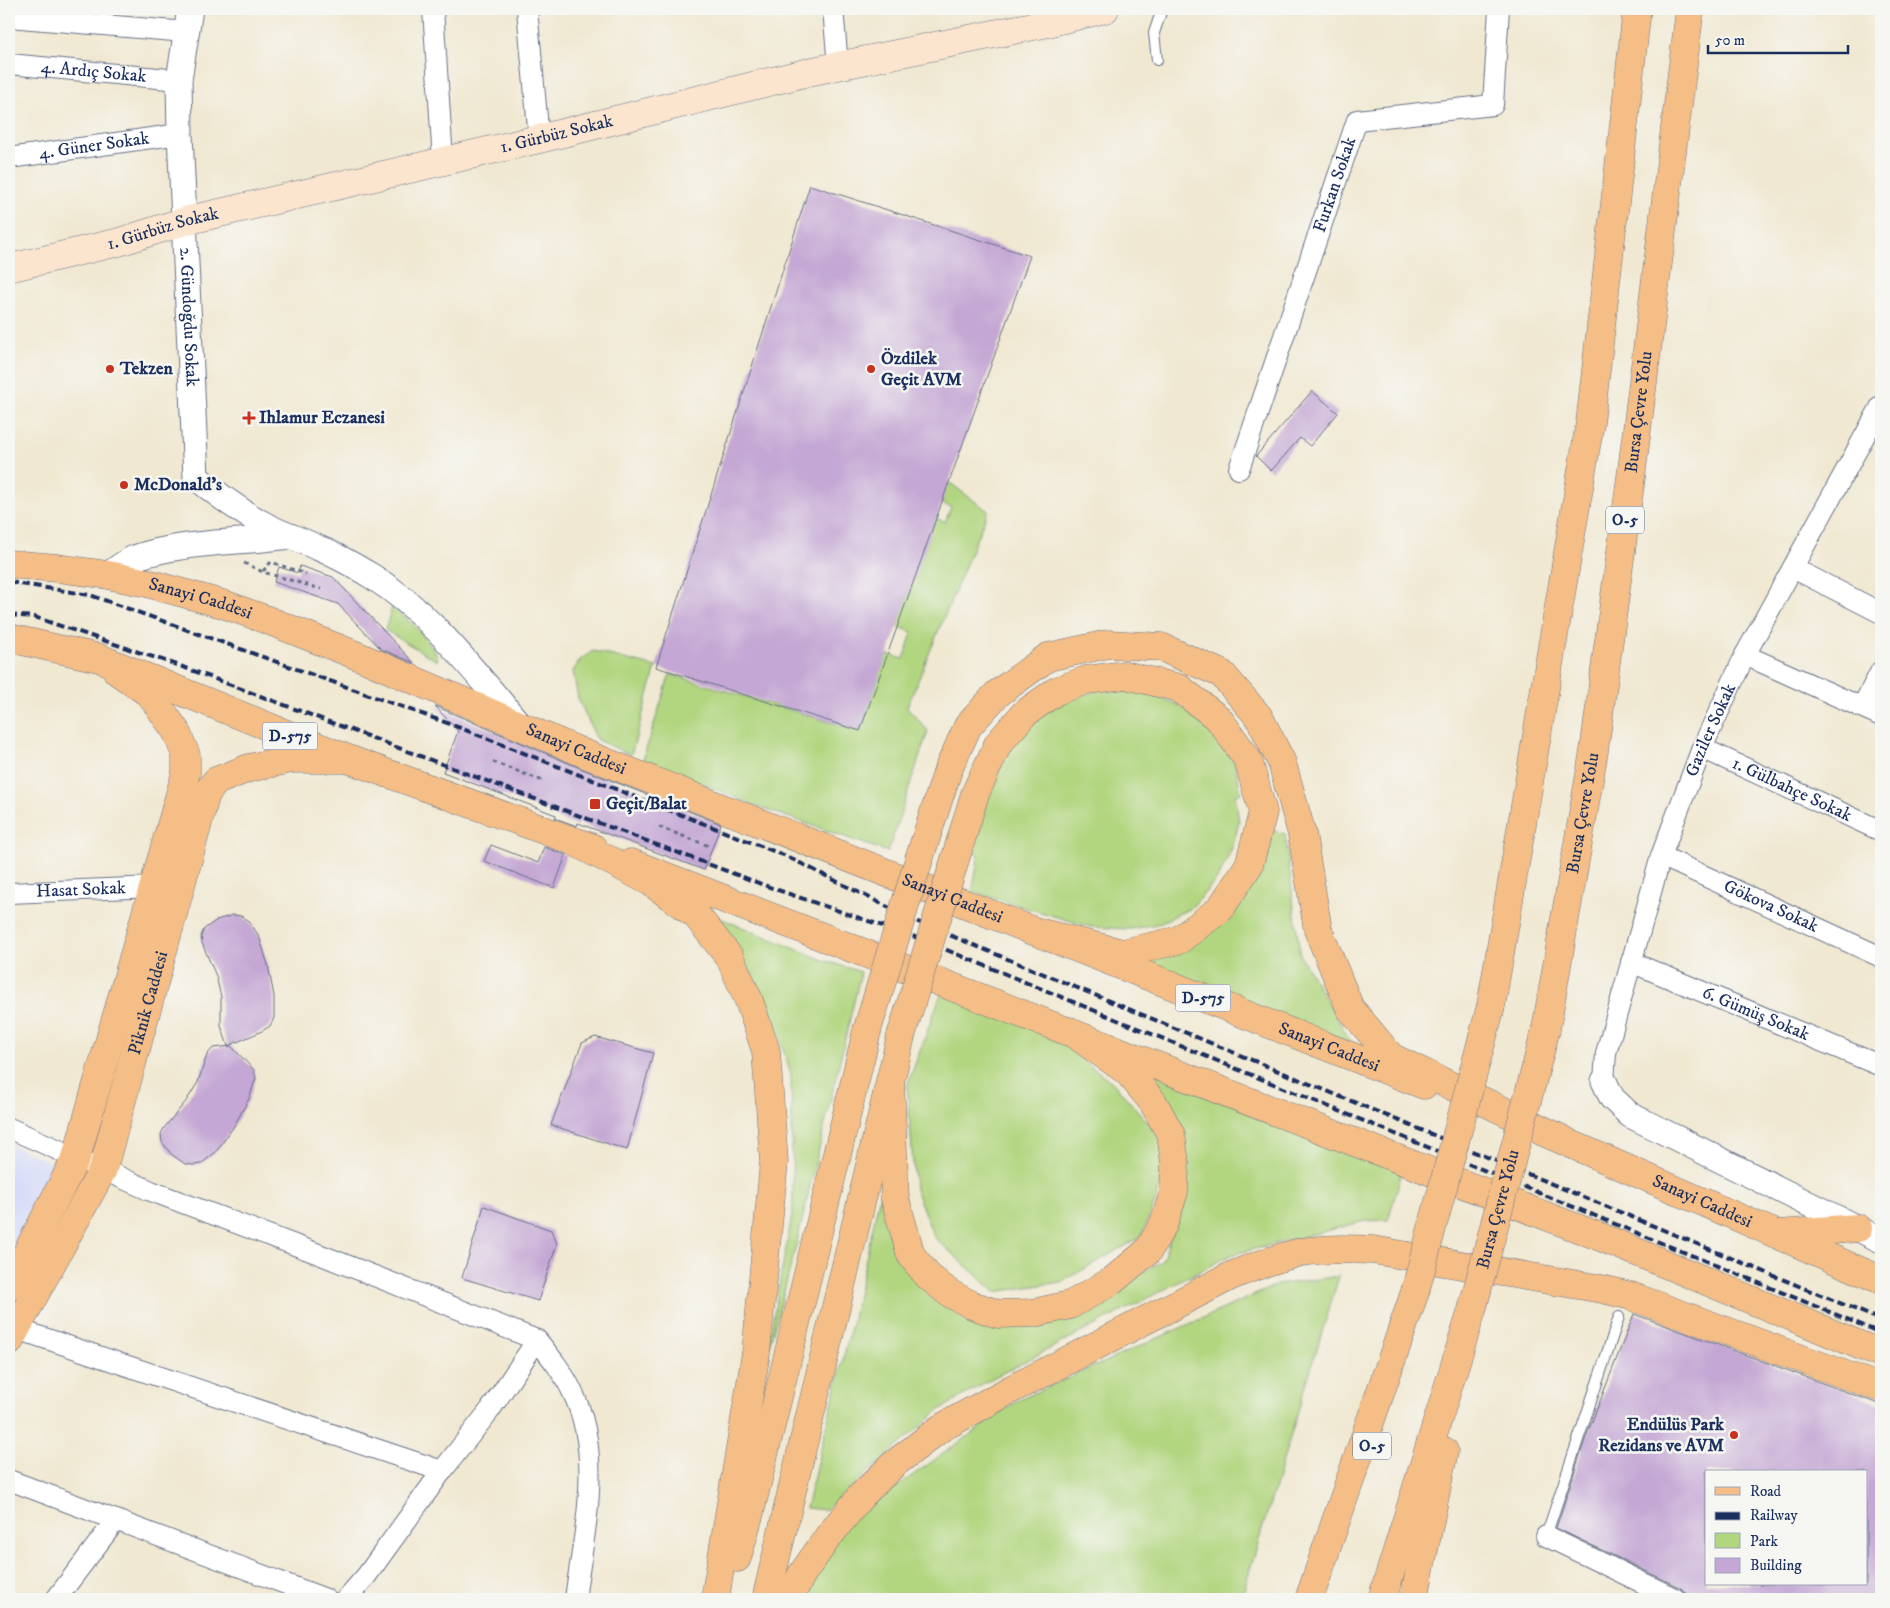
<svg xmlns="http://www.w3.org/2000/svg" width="1890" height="1608" viewBox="0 0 1890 1608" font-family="'IM FELL DW Pica',serif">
<rect width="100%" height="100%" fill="#f6f6f2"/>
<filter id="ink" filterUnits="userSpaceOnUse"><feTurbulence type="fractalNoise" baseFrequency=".02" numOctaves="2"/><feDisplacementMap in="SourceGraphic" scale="10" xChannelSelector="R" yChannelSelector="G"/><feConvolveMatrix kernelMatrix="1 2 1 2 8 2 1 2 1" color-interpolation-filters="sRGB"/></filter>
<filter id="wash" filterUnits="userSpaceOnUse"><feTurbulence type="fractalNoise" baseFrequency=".0096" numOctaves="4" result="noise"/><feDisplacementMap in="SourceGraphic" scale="20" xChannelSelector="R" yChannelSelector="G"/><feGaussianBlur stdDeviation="1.12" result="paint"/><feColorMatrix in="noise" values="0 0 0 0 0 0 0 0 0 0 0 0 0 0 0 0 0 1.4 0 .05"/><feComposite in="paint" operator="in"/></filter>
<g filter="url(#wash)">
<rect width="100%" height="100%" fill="#f0e8d1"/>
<path fill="#d3d8f9" d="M9 1144 59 1166 9 1268Z"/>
<path fill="#b2d680" stroke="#66826f" d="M950 483 988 511 907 707 928 731 888 852 756 806 643 759 670 674 860 731 885 654 904 659 912 632 894 625 930 516 945 522 951 507 934 501Z
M392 607C413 624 424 633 438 657L437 661 385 630Z
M593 651 656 667 631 755 597 740 578 698 573 671 581 659Z
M1104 688 1146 692 1181 706 1214 734 1235 763 1241 793 1235 794 1239 822 1233 846 1218 878 1191 908 1157 924 1130 929 1091 927 972 892 979 855 971 852 998 764 1017 733 1056 704Z
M1267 829 1285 834 1300 955 1352 1044 1140 959 1179 950Z
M715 916 823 960 861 972 795 1250 764 1366 793 1210 791 1075 769 1003Z
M944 986 1058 1040 1113 1083 1169 1146 1158 1194 1141 1237 1061 1282 995 1292 934 1237 915 1189 907 1086Z
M1112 1038 1405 1162 1388 1220 1365 1221 1231 1255 989 1380 938 1411 825 1510 806 1508 851 1327 880 1194 893 1242 914 1278 947 1308 1072 1313 1162 1261 1182 1206V1138Z
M1339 1276 1241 1599H798L847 1522 1019 1400 1277 1285Z"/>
<g id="blocks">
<path fill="#c4a7d4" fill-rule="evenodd" d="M810 185 1030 256 860 731 656 667Z
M1312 391 1338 413 1310 446 1300 438 1271 471 1256 456Z
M300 566 333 577 414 663 381 649 338 604 274 582 279 567 298 573Z
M435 706 582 769 721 824 704 870 578 823 577 826 555 818 556 815 443 772 458 731Z
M491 845 538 863 544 847 566 855 554 888 484 861Z
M233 915 241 916 248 920 259 936 268 965 274 996V1018L270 1026 262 1031 228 1046 221 1026V997L216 976 202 943 201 936 204 929 217 920Z
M595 1037 653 1053 627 1150 551 1125 582 1043Z
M231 1046 254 1070 256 1078 249 1099 234 1126 216 1152 201 1164 193 1165 185 1164 171 1154 162 1142 161 1134 164 1128 187 1100 198 1082 207 1055 213 1048Z
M484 1206 551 1230 557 1244 538 1301 462 1278Z
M1634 1314 1876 1403H1881V1599H1697L1687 1595 1681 1588 1556 1528 1586 1437ZM1706 1472H1866V1584H1706Z"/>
</g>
</g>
<g filter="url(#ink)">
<use href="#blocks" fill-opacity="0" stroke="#667086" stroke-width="1"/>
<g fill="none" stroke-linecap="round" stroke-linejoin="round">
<g stroke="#667086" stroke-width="12">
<path id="service" d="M1157 60 1154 33 1162 9
M1546 1536 1619 1317"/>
</g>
<g stroke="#667086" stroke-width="22">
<g id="minor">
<path d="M433 9 443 161"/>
<path d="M527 9 539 139"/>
<path d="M833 9 838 65"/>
<path d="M9 17 186 32"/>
<path id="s1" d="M9 64 179 80"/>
<path id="s2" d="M9 158 180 134"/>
<path id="s3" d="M1239 469 1357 120 1493 105 1499 9"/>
<path d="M1793 568 1881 613"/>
<path d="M1745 655 1881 716"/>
<path d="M1862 707 1881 671"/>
<path id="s4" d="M1702 748 1881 831"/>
<path id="s5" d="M1661 856 1881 957"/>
<path id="s6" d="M9 893 155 887"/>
<path id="s7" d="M1631 962 1881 1066"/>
<path id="s8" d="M1604 1081 1606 1053 1661 856 1702 748 1745 655 1881 406"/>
<path d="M9 1128 151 1191 316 1253 537 1340C550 1356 563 1372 572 1391 604 1455 584 1531 575 1599"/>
<path d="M17 1329 442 1471"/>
<path d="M9 1480 326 1599"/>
<path d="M1546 1536 1676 1599"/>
<path d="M56 1599 116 1520"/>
<path d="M346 1599 367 1575 442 1471 490 1410 537 1340"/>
</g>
</g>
<g stroke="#667086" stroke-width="27">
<g id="tertiary">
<path id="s9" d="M190 9 179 80 180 134 196 477C219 496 243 514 271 528 285 535 302 540 316 547 336 555 355 566 373 577 432 614 475 673 520 725"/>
<path d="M108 575C116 569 125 562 134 558 184 541 238 543 290 536"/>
<path d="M1604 1081 1612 1098 1630 1115 1881 1240"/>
</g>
</g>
<g stroke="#667086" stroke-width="29">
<g id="secondary">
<path id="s10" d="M9 268 119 242 185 221 539 139 813 71 1048 23 1105 9"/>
</g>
</g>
<g stroke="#667086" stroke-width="29">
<g id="primary">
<path d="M9 1287 76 1158 186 773V755L176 731 150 694 117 671"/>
<path id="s11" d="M9 1342 103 1169 206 794 216 781 249 768 291 759H348"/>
</g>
</g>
<g stroke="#667086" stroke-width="29">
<g id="trunk">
<path id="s12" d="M9 564 57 568 108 575 147 583 226 605 270 621 363 658 588 755 1424 1085"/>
<path d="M9 638 99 658 348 759 593 848"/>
<path d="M631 863 1603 1238 1881 1354"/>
<path id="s13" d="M1541 1131 1881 1280"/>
<path d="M1779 1234 1858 1228"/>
</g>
</g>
<g stroke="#667086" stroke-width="29">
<g id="motorway">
<path d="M571 840 651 882 696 915 730 958 749 1001 766 1051 774 1162 756 1353 715 1599"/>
<path d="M920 856 948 770 968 726 997 694 1048 657 1108 644 1161 647 1222 674 1259 717 1282 763 1302 834 1318 930 1350 1008 1391 1057 1564 1140"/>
<path d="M953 866 975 794 998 744 1024 714 1056 691 1086 680 1125 675 1179 688 1219 719 1248 760 1263 812 1249 865 1220 909 1179 940 1123 953 1030 930"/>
<path d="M1491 1006 1590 423 1637 9"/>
<path id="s14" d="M1546 1029 1594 751 1631 477 1690 9"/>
<path d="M890 1081 895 1199 911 1255 928 1276 949 1293 972 1305 998 1314 1033 1313 1070 1305 1112 1281 1148 1251 1164 1223 1174 1192 1175 1163 1171 1135 1153 1102 1128 1072 1070 1031"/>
<path d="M737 1558 750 1512 867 1031"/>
<path d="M766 1599 901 1036"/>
<path d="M789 1599 802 1574 828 1537 861 1496 894 1464 941 1428 1010 1390 1231 1276C1255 1266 1278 1257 1302 1252 1325 1248 1350 1249 1373 1250L1602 1289 1631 1296 1881 1388"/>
<path d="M1309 1599 1415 1292"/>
<path d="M1382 1599 1472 1310"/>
<path d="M1414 1599 1444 1451"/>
</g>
</g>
<path stroke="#667086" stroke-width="3" stroke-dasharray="4 4" stroke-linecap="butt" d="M244 563 263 572 321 589
M263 571 271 562 306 574
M493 762 543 781
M659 827 709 846"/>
<use href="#service" stroke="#fff" stroke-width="10"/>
<use href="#minor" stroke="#fff" stroke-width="20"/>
<use href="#tertiary" stroke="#fff" stroke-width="25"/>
<use href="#secondary" stroke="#fbe5cf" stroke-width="28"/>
<use href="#primary" stroke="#f5be86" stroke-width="28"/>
<use href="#trunk" stroke="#f5be86" stroke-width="28"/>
<use href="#motorway" stroke="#f5be86" stroke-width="28"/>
<path stroke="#1b2f5e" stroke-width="4" stroke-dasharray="8 4" stroke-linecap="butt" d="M9 582 90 595 450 724 786 856 918 922 1881 1320
M9 615 34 617 183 667 772 888 915 937 1881 1333"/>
<g stroke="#667086" stroke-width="29" stroke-linecap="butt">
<g id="motorway-bridge">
<path d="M867 1031 920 856"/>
<path d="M901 1036 953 866"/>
<path d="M1415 1292 1491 1006"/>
<path id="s15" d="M1472 1310 1546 1029"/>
</g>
</g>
<use href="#motorway-bridge" stroke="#f5be86" stroke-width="28"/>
</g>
</g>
<g fill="#c8321e" stroke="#f6f6f2" stroke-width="2">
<circle cx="110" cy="369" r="5"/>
<circle cx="871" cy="369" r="5"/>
<path d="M246.5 410.5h5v5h5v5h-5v5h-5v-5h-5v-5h5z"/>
<circle cx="124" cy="485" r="5"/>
<rect x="589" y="798" width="12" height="12" rx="2.5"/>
<circle cx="1734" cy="1435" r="5"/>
</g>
<g text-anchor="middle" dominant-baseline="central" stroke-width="5" stroke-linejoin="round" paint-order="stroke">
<g fill="#f6f6f2" stroke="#5d6b8a" stroke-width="1">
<rect x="1606" y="506.5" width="38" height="27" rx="4"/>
<rect x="262.5" y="722.5" width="55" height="27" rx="4"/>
<rect x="1175.5" y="984.5" width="55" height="27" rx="4"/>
<rect x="1353" y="1432.5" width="38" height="27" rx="4"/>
</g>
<g font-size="16" font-weight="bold" fill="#1b2f5e">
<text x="1625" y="520">O-5</text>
<text x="290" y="736">D-575</text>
<text x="1203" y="998">D-575</text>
<text x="1372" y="1446">O-5</text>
</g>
<g font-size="18" fill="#1b2f5e" stroke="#f6f6f2">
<text stroke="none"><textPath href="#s1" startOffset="85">4. Ardıç Sokak</textPath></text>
<text stroke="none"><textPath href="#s10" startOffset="564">1. Gürbüz Sokak</textPath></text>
<text stroke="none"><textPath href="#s2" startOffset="86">4. Güner Sokak</textPath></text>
<text stroke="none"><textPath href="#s3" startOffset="300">Furkan Sokak</textPath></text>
<text stroke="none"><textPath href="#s10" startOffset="159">1. Gürbüz Sokak</textPath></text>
<text stroke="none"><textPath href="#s9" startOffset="309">2. Gündoğdu Sokak</textPath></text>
<text stroke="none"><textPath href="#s14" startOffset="624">Bursa Çevre Yolu</textPath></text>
<text stroke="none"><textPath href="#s12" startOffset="195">Sanayi Caddesi</textPath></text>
<text stroke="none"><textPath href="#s8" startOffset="368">Gaziler Sokak</textPath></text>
<text stroke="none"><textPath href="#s12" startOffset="600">Sanayi Caddesi</textPath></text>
<text stroke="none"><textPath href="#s4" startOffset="99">1. Gülbahçe Sokak</textPath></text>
<text stroke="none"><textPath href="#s14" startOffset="219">Bursa Çevre Yolu</textPath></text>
<text stroke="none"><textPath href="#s6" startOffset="72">Hasat Sokak</textPath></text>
<text stroke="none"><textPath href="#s12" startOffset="1005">Sanayi Caddesi</textPath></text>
<text stroke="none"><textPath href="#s5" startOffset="121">Gökova Sokak</textPath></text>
<text stroke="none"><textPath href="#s11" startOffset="369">Piknik Caddesi</textPath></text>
<text stroke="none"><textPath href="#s7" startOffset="135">6. Gümüş Sokak</textPath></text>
<text stroke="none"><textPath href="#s12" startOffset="1410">Sanayi Caddesi</textPath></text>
<text stroke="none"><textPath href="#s13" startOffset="176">Sanayi Caddesi</textPath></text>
<text stroke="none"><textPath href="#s15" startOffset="104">Bursa Çevre Yolu</textPath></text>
</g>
<g font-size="18" font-weight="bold" fill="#1b2f5e" stroke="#f6f6f2" text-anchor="start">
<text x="881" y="359">Özdilek<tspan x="881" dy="21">Geçit AVM</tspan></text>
<text x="120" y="369">Tekzen</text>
<text x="259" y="418">Ihlamur Eczanesi</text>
<text x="134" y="485">McDonald's</text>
<text x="606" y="804">Geçit/Balat</text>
<text x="1724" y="1425" text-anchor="end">Endülüs Park<tspan x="1724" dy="21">Rezidans ve AVM</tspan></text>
</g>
</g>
<rect width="1890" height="1608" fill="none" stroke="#f6f6f2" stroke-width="30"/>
<rect x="1705" y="1470" width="162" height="115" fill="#f6f6f2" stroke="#9ea6b7"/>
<rect x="1715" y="1487" width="25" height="8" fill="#f5be86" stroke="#9ea6b7"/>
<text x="1750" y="1496" font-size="15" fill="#1b2f5e">Road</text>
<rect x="1715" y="1512" width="25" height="8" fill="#1b2f5e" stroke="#9ea6b7"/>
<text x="1750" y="1520" font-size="15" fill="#1b2f5e">Railway</text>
<rect x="1715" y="1533" width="25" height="15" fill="#b2d680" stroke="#9ea6b7"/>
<text x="1750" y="1546" font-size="15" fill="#1b2f5e">Park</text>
<rect x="1715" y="1558" width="25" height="15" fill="#c4a7d4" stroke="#9ea6b7"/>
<text x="1750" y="1570" font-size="15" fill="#1b2f5e">Building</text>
<path d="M1708 45v8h140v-8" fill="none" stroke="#1b2f5e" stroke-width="2.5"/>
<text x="1715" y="45" font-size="15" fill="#1b2f5e" stroke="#f6f6f2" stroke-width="4" paint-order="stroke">50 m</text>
</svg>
